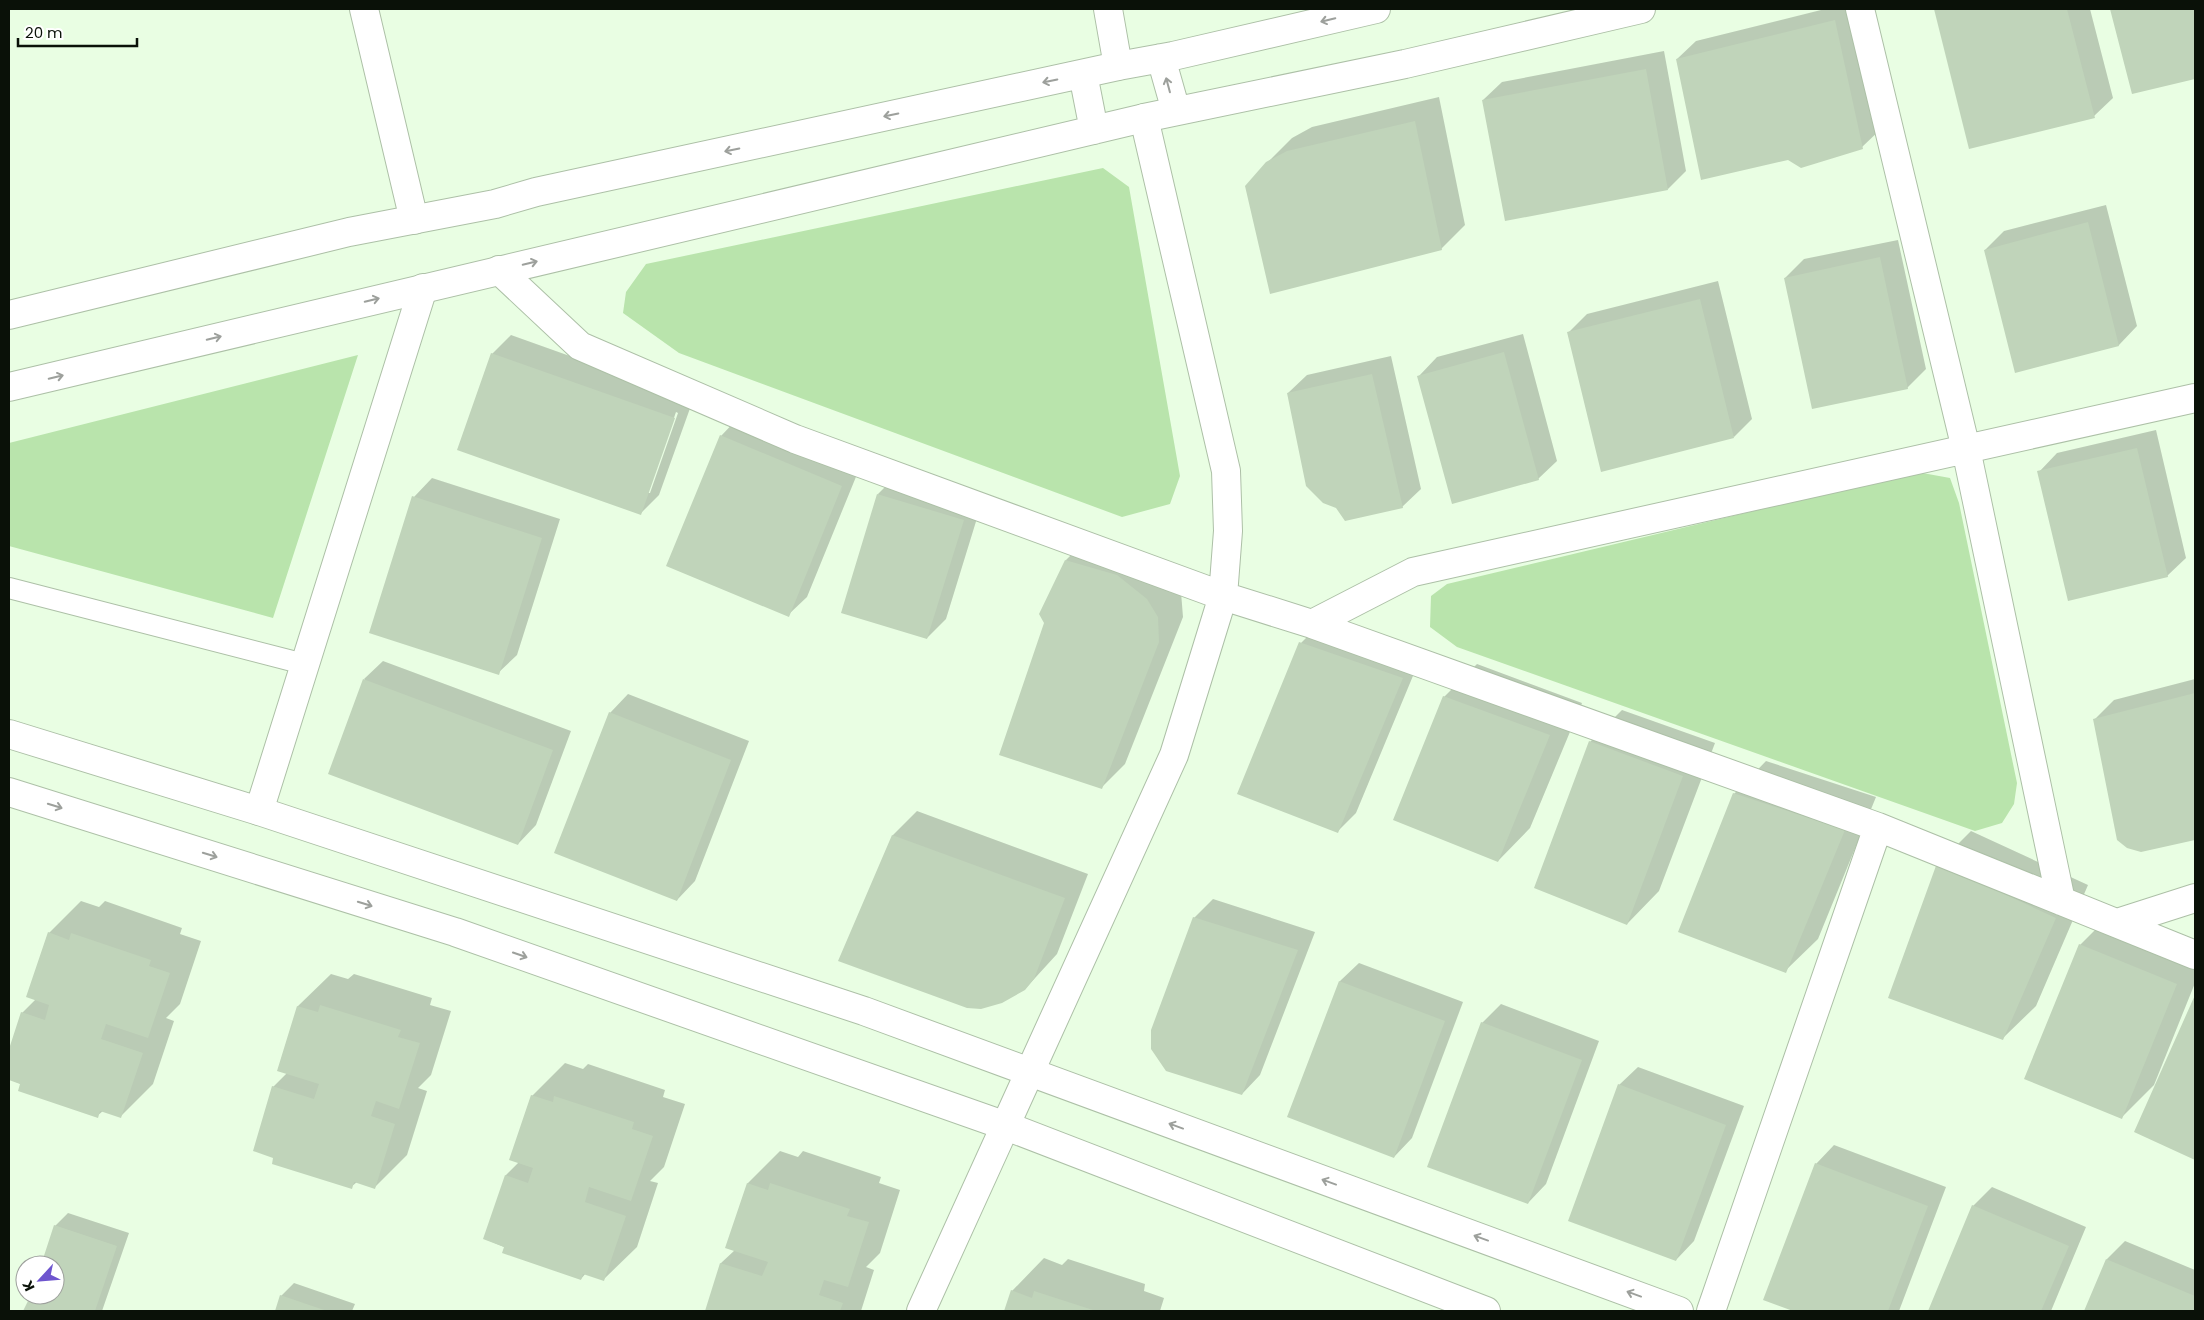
<svg xmlns="http://www.w3.org/2000/svg" width="2204" height="1320" viewBox="0 0 2204 1320" font-family="Poppins,sans-serif">
<rect width="100%" height="100%" fill="#e9fee3"/>
<path fill="#b9e4ac" d="M1103 168 1129 187 1180 476 1170 504 1122 517 679 353 623 313 626 292 646 264Z
M358 355 273 618 9 546V443Z
M1917 472 1950 478 1959 503 2017 783 2014 804 2002 823 1975 831 1457 647 1430 627 1431 596 1447 584Z"/>
<path fill="#0003" fill-rule="evenodd" d="M1825 9H1855L1881 129 1862 147 1677 59 1696 41Z
M1935 9H2090L2113 98 2094 116 1970 147Z
M2111 9H2195V77L2133 93Z
M1664 51 1686 171 1668 189 1483 100 1502 82Z
M1439 97 1465 225 1441 249 1267 163 1292 138 1312 127Z
M2106 205 2137 326 2119 345 2016 372 1985 250 2004 231Z
M1898 240 1926 369 1907 388 1785 278 1804 259Z
M1718 281 1752 419 1734 437 1569 332 1587 314Z
M1523 334 1557 461 1538 479 1419 376 1437 357Z
M511 335 693 400 659 495 641 513 492 354ZM676 412 678 413 650 493H648Z
M1391 356 1421 489 1402 507 1288 393 1307 375Z
M739 417 860 467 807 597 788 615 721 436Z
M2156 430 2186 558 2167 576 2039 472 2057 453Z
M896 476 982 502 946 619 927 638 878 494Z
M432 478 560 519 517 655 498 673 414 497Z
M1090 536 1141 551 1171 575 1181 592 1183 617 1125 764 1101 788 1066 560Z
M1319 625 1420 659 1356 813 1337 832 1301 643Z
M383 661 571 731 536 825 518 844 364 679Z
M1477 664 1582 703 1530 828 1498 861 1444 697Z
M2195 679V838L2141 850 2095 719 2114 700Z
M628 694 749 741 695 881 677 900 610 713Z
M1622 710 1715 743 1659 891 1627 924 1590 742Z
M1766 761 1876 797 1818 939 1785 971 1734 794Z
M917 811 1088 874 1057 954 1025 989 840 960 893 835Z
M1971 831 2088 885 2036 1006 2003 1038 1938 864Z
M1213 899 1315 932 1260 1075 1242 1094 1194 918Z
M81 901 99 907 105 901 182 928 180 934 201 941 180 1004 166 1018 174 1021 153 1084 121 1116 103 1111 97 1116 9 1079V1052L22 1013 36 999 49 933Z
M2113 912 2195 946V983L2154 1085 2121 1118 2080 945Z
M1359 963 1463 1002 1412 1138 1394 1157 1289 1117 1340 981Z
M331 974 348 979 354 974 432 998 430 1005 451 1011 431 1075 418 1088 427 1091 407 1155 374 1188 357 1182 351 1187 273 1087 287 1073 278 1070 298 1006Z
M2195 998V1158L2136 1132Z
M1501 1004 1599 1041 1546 1184 1528 1203 1482 1023Z
M565 1063 583 1069 588 1064 665 1090 663 1097 685 1104 664 1167 650 1181 658 1183 637 1247 604 1279 586 1273 581 1279 485 1239 506 1175 519 1162 532 1096Z
M1638 1067 1744 1106 1694 1241 1676 1260 1619 1085Z
M1834 1145 1946 1187 1899 1311H1797L1765 1299 1816 1164Z
M780 1151 798 1157 803 1151 881 1177 879 1183 900 1190 880 1253 866 1267 874 1270 861 1311H706L721 1263 735 1250 727 1247 748 1183Z
M1992 1187 2086 1227 2051 1311H1929L1973 1206Z
M68 1213 129 1233 102 1311H25L32 1295H55V1265H42L55 1226Z
M2125 1241 2195 1270V1311H2086L2107 1259Z
M1044 1258 1062 1265 1068 1259 1145 1284 1144 1291 1164 1298 1160 1311H1005L1012 1291Z
M294 1283 355 1304 352 1311H276L281 1296Z"/>
<path fill="#c0d4ba" d="M1934 9H2067L2095 118 1969 149Z
M2110 9H2195V79L2132 94Z
M1835 20 1863 149 1801 168 1788 160 1701 180 1676 59Z
M1646 69 1668 190 1505 221 1482 100Z
M1415 121 1442 250 1270 294 1245 186 1266 162 1287 151Z
M2088 222 2119 346 2015 373 1984 250Z
M1880 257 1908 389 1812 409 1784 278Z
M1700 299 1734 438 1601 472 1567 332Z
M1504 352 1539 480 1452 504 1417 376Z
M491 353 675 418 641 515 457 450Z
M1372 374 1403 508 1345 521 1336 508 1323 503 1306 486 1287 393Z
M720 435 842 486 789 617 666 566Z
M2137 448 2168 577 2068 601 2037 471Z
M877 494 964 520 927 639 841 613Z
M412 496 542 538 499 675 369 633Z
M1065 560 1117 575 1147 599 1158 617 1159 642 1102 789 999 755 1044 623 1039 614Z
M1299 642 1403 678 1338 833 1237 794Z
M363 679 553 750 518 845 328 774Z
M2195 693V840L2141 852 2127 848 2117 840 2093 719Z
M1443 696 1550 735 1498 862 1393 820Z
M609 712 731 760 677 901 554 853Z
M1589 741 1683 776 1627 925 1534 888Z
M1733 793 1845 830 1786 973 1678 932Z
M892 835 1065 898 1034 979 1025 990 1002 1003 981 1009 967 1008 838 961Z
M1937 863 2056 918 2003 1040 1888 998Z
M1193 917 1298 950 1242 1095 1166 1071 1151 1049V1030Z
M48 932 69 940 71 933 151 960 149 966 170 973 148 1038 106 1024 101 1039 143 1053 121 1118 100 1111 98 1118 18 1091 20 1084 9 1080V1049L21 1012 45 1020 49 1005 26 997Z
M2079 944 2177 984 2122 1119 2024 1079Z
M1339 981 1445 1021 1394 1158 1287 1117Z
M2195 995V1160L2134 1132Z
M320 1005 401 1030 398 1037 420 1043 399 1109 376 1101 371 1116 395 1124 375 1189 354 1182 352 1189 272 1164 273 1158 253 1151 272 1086 314 1099 319 1084 277 1071 297 1006 318 1012Z
M1481 1022 1582 1060 1528 1204 1427 1167Z
M1618 1084 1726 1125 1676 1261 1568 1221Z
M531 1095 553 1102 554 1096 634 1122 632 1129 653 1136 631 1201 589 1187 585 1202 626 1216 604 1281 583 1274 581 1280 502 1253 504 1247 483 1239 505 1175 528 1183 533 1168 509 1160Z
M1815 1163 1928 1206 1888 1311H1793L1763 1300Z
M747 1183 768 1190 770 1183 850 1209 847 1216 869 1222 848 1287 824 1280 819 1295 843 1303 840 1311H705L720 1263 762 1276 768 1262 725 1248Z
M1972 1205 2069 1246 2041 1311H1928Z
M54 1225 117 1246 95 1311H23L31 1295H55V1265H41Z
M2106 1259 2195 1296V1311H2084Z
M1011 1290 1032 1298 1034 1291 1096 1311H1004Z
M280 1295 327 1311H275Z"/>
<g fill="none" stroke-linecap="round" stroke-linejoin="round">
<g stroke="#adc0a7" stroke-width="22">
<path id="service" d="M9 588 304 664"/>
</g>
<g stroke="#adc0a7" stroke-width="30">
<path id="minor" d="M364 9 414 220
M1108 9 1118 66
M1860 9 1966 449 2061 901
M499 270 580 346 795 439 1223 596 1312 624 1878 827 2195 955
M1312 624 1413 572 2195 398
M259 811 423 288
M2117 923 2195 898
M921 1311 1174 755 1223 596 1228 531 1226 471 1144 118
M1711 1311 1878 827"/>
</g>
<g stroke="#adc0a7" stroke-width="30">
<path id="tertiary" d="M9 734 259 811 864 1011 1679 1311
M9 792 455 932 1006 1126 1486 1311"/>
</g>
<g stroke="#adc0a7" stroke-width="30">
<path id="secondary" d="M1161 58 1176 111
M1083 74 1094 130
M9 315 349 232 495 204 536 192 1118 66 1173 56 1376 9
M9 387 1144 118 1405 64 1641 9"/>
</g>
<use href="#service" stroke="#fff" stroke-width="20"/>
<use href="#minor" stroke="#fff" stroke-width="28"/>
<use href="#tertiary" stroke="#fff" stroke-width="28"/>
<use href="#secondary" stroke="#fff" stroke-width="28"/>
</g>
<defs><path id="oneway-shaft" d="M-6 0H5M1.5-3L5.5 0L1.5 3" fill="none" stroke-width="1.6" stroke-linecap="round" stroke-linejoin="round" transform="scale(1.25)"/></defs>
<g stroke="#9da09c">
<use href="#oneway-shaft" transform="translate(1328 20) rotate(167)"/>
<use href="#oneway-shaft" transform="translate(1050 81) rotate(168)"/>
<use href="#oneway-shaft" transform="translate(1168 85) rotate(-105)"/>
<use href="#oneway-shaft" transform="translate(891 115) rotate(168)"/>
<use href="#oneway-shaft" transform="translate(732 150) rotate(168)"/>
<use href="#oneway-shaft" transform="translate(530 263) rotate(-13)"/>
<use href="#oneway-shaft" transform="translate(372 300) rotate(-14)"/>
<use href="#oneway-shaft" transform="translate(214 338) rotate(-14)"/>
<use href="#oneway-shaft" transform="translate(56 377) rotate(-13)"/>
<use href="#oneway-shaft" transform="translate(55 806) rotate(17)"/>
<use href="#oneway-shaft" transform="translate(210 855) rotate(17)"/>
<use href="#oneway-shaft" transform="translate(365 904) rotate(17)"/>
<use href="#oneway-shaft" transform="translate(520 955) rotate(19)"/>
<use href="#oneway-shaft" transform="translate(1176 1126) rotate(-160)"/>
<use href="#oneway-shaft" transform="translate(1329 1182) rotate(-160)"/>
<use href="#oneway-shaft" transform="translate(1481 1238) rotate(-160)"/>
<use href="#oneway-shaft" transform="translate(1634 1294) rotate(-160)"/>
</g>
<rect width="2204" height="1320" fill="none" stroke="#0a1108" stroke-width="20"/>
<g transform="translate(40 1280) rotate(244)"><circle r="24" fill="#ffffff" stroke="#9da09c"/>
<path d="M0-4L9 19L0 12L-9 19Z" fill="#6e55ce"/>
<text y="-8" font-size="14" font-weight="bold" text-anchor="middle" fill="#0a1108">K</text>
</g>
<path d="M18 38v8h119v-8" fill="none" stroke="#0a1108" stroke-width="2.5"/>
<text x="25" y="38" font-size="15" fill="#0a1108" stroke="#ffffff" stroke-width="4" paint-order="stroke">20 m</text>
</svg>
